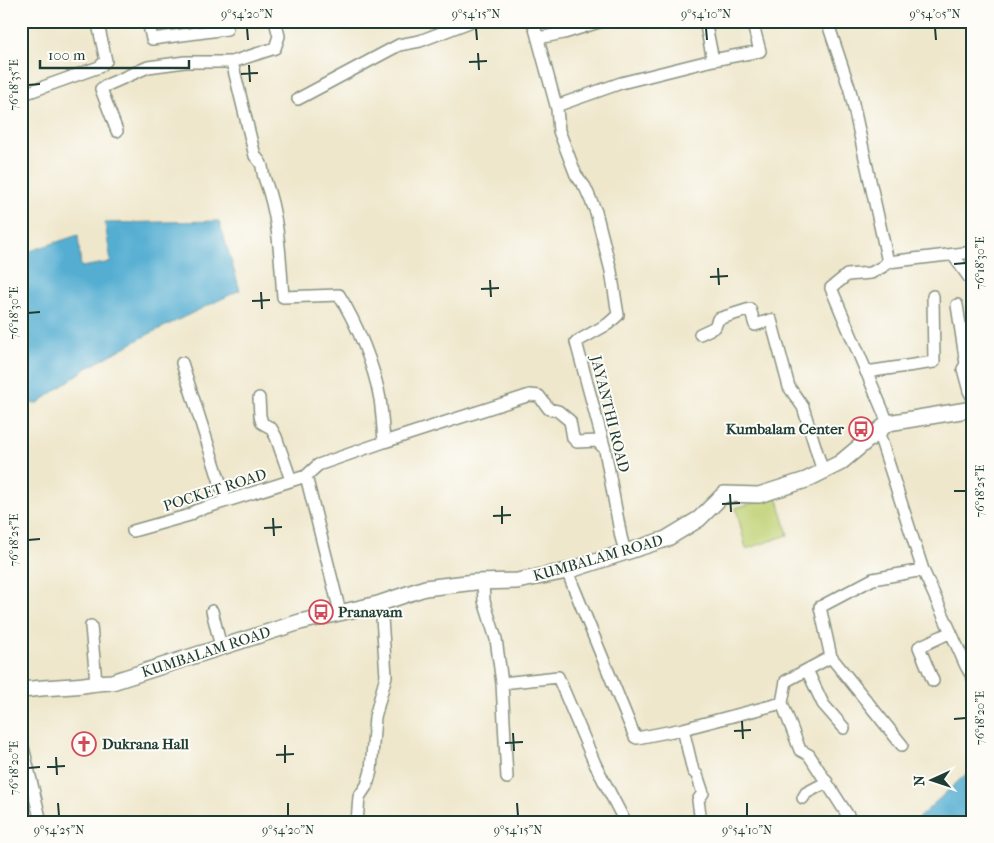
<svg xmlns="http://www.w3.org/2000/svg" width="994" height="843" viewBox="0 0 994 843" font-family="'IM FELL French Canon',serif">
<rect width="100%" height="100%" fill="#fdfcf7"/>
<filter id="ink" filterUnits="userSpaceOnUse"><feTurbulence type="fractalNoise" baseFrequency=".02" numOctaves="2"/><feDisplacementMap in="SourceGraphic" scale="10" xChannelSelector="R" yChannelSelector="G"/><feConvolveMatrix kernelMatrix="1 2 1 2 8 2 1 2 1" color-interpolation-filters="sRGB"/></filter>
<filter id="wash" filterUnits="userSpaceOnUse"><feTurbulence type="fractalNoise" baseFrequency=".0096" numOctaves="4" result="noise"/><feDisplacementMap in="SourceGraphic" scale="20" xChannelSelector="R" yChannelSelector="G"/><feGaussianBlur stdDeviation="1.12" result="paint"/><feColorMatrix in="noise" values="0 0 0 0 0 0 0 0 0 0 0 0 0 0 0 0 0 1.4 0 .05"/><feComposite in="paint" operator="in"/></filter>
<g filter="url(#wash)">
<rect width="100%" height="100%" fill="#efe7cc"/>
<path fill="#c0d174" stroke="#708754" d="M777 496 788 535 746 549 736 508Z"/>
<path fill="#54aed2" stroke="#3a7683" d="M219 221 240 290 145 336 87 368 38 403H21V254L78 235 81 267 111 262 105 223Z
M973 768V822H914L965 775Z"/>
</g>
<g filter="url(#ink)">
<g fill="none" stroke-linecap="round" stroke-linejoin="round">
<g stroke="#879280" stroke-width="14">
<path id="minor" d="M148 21 152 39 227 29
M275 21 279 36 275 48 232 62 255 156C266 168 260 167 265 180 279 217 280 258 283 297L339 295C357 324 374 365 380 399 382 413 383 428 384 442L318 465 306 476 340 612
M531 21 534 25 557 109 559 131 576 175 585 187 596 212 611 271 618 315 608 324 576 342 605 450 621 537 625 551
M705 21 713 60
M827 21 850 90 888 262 882 267 871 273 847 275 831 288 888 423
M538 38 564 33 602 21
M21 95 99 67 106 61 98 24 110 21
M298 99 399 45 420 41 472 21
M556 106 621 83 713 60 760 51 752 21
M117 131 101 89 105 86 148 67 185 62H232
M953 255 973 283
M888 262 973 252
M957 305 966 364
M700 334 715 327 718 319 750 309 755 325 771 320 789 387 803 407 823 472
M182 363 226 501
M973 363 966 364 963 369 969 391 973 398
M866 372 934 362 933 296
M259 398 260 416 262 423 271 428 276 437 291 480
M384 442 530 395 539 396 549 409 558 411 570 421 573 438 577 442 597 441 605 449
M133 531 190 515 195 511 306 476
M923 570 966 666 973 678
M567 571 635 737 637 738 683 729 782 703 786 681 831 657 820 607 873 579 923 570 878 431
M483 582 484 601 496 639 502 683 558 677 595 764 625 822
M212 611 221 647
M91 626 96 682
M831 657 902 745
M807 670 823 704 844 728
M933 681 919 647 951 632
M502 683 507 778
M782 703 800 750 809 755 852 822
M683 729 693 771 697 775 703 793 698 800 701 822
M21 739 41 822
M803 798 806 793 827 782
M357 822 359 797 367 785 371 771 375 717 386 676 381 603"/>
</g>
<g stroke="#879280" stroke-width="18">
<path id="secondary" d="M21 690C39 688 55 687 73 686 87 685 98 682 112 682L300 622 378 604 425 588 475 582 517 581 567 571 666 539 699 519 724 494 759 495 806 480 840 463 888 423 973 409"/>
</g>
<use href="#minor" stroke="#fff" stroke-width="11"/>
<use href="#secondary" stroke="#fff" stroke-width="15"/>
</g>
</g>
<path fill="none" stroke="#1f3d34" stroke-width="2" d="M247 28 248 40M476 28 477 40M706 28 707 40M935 28 936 40M478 53 479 70M469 62 487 61M249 65 250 82M241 74 258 73M28 85 40 84M954 264 966 263M718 268 719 285M710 277 728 276M490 280 491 297M481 289 499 288M261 292 262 309M252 301 270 300M28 313 40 312M954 491H966M730 494 731 512M722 504 740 503M502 506V524M493 516 511 515M273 518 274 536M264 528 282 527M28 540 40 539M954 719 966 718M742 721 743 739M734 731 751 730M513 733 514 751M505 743 523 742M285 745V763M276 755 294 754M56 757 57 775M47 767 65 766M28 768 40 767M58 803 59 816M288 803V816M517 803 518 816M747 803V816"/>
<defs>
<g id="bus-ring" transform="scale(1.25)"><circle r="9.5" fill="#fdfcf7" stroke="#d1495b" stroke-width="1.5"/><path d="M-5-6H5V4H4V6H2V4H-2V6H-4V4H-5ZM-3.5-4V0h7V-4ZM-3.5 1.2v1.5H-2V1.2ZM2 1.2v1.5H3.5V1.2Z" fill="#d1495b"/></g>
<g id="church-ring" transform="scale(1.25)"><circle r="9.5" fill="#fdfcf7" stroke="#d1495b" stroke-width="1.5"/><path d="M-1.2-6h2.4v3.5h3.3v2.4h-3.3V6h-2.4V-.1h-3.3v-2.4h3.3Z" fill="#d1495b"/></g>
</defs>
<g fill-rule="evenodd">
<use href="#bus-ring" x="861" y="429"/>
<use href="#bus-ring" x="321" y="612"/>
<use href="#church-ring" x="84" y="744"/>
</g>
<g text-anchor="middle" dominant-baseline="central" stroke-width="4" stroke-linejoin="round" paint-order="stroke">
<g font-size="15" fill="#1f3d34" stroke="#fdfcf7">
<text transform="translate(610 414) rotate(76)">JAYANTHI ROAD</text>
<text transform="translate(215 490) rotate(-18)">POCKET ROAD</text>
<text transform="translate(598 558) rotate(-16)">KUMBALAM ROAD</text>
<text transform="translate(206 652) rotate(-18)">KUMBALAM ROAD</text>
</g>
<g font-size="15" font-weight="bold" fill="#1f3d34" stroke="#fdfcf7" text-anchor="start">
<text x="844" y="429" text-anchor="end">Kumbalam Center</text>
<text x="338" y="612">Pranavam</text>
<text x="102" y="744">Dukrana Hall</text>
</g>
</g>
<rect width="994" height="843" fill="none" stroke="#fdfcf7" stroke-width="55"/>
<g transform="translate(932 780) rotate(267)" stroke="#fdfcf7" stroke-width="4" paint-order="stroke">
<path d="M0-4L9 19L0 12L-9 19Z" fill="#1f3d34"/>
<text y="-8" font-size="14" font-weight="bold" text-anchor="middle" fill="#1f3d34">N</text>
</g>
<path d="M40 60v8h149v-8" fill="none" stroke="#1f3d34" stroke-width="2.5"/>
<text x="48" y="60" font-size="15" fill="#1f3d34" stroke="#fdfcf7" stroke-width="4" paint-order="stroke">100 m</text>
<rect x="28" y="28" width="938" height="788" fill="none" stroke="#1f3d34" stroke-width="2"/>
<g font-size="12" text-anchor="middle" fill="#1f3d34">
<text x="247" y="18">9°54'20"N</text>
<text x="476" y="18">9°54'15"N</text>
<text x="706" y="18">9°54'10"N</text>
<text x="935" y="18">9°54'05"N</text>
<text transform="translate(14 85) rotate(-90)" y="4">76°18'35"E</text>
<text transform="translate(980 263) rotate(-90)" y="4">76°18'30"E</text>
<text transform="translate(14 313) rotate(-90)" y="4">76°18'30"E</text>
<text transform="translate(980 491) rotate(-90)" y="4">76°18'25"E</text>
<text transform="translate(14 540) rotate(-90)" y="4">76°18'25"E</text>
<text transform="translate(980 718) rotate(-90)" y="4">76°18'20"E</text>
<text transform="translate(14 768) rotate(-90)" y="4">76°18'20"E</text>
<text x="59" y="834">9°54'25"N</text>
<text x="288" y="834">9°54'20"N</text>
<text x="518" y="834">9°54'15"N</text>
<text x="747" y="834">9°54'10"N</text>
</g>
</svg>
